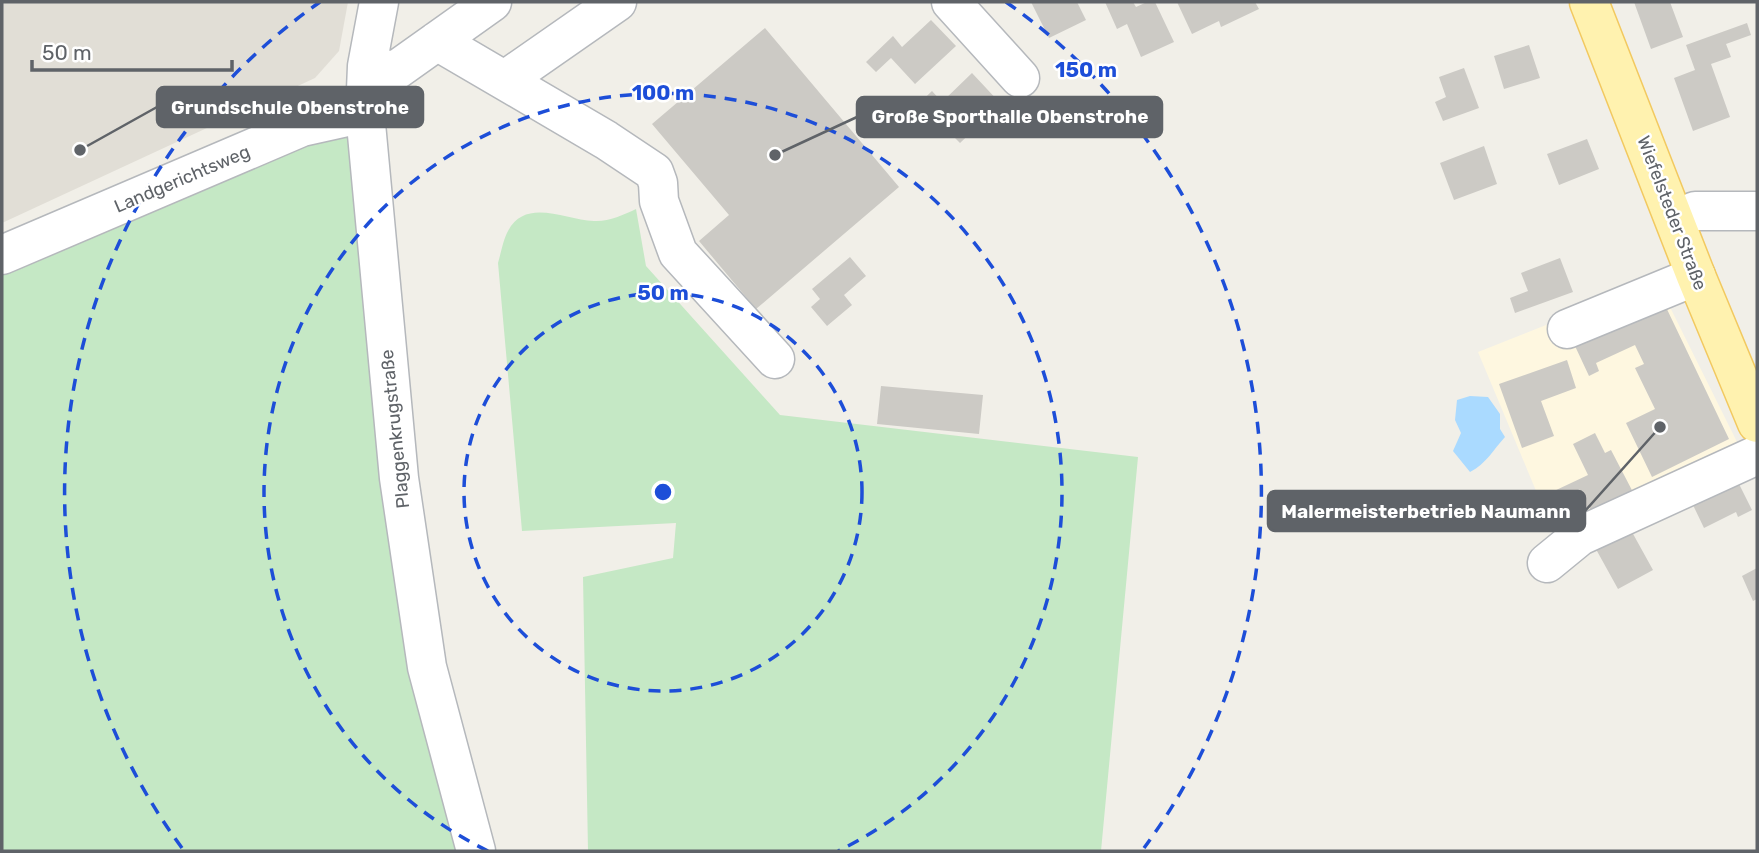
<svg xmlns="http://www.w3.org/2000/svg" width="1759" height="853" viewBox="0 0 1759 853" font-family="Rubik,sans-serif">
<rect width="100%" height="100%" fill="#f1efe8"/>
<path fill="#fef7e0" d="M1657 281 1740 448 1557 541 1478 352Z"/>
<path fill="#e1ded6" d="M2 2H348L339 51 315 78 2 223Z"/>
<path fill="#c5e8c5" d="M365 113 399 478 476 851H2V255Z
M636 209 646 266 780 415 1138 457 1101 851H588L583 577 673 558 676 523 522 531 498 263C501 253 503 240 508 231 526 197 565 220 594 221 608 222 623 215 636 209Z"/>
<path fill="#aadaff" d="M1470 396 1488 397 1500 414V429L1505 437C1493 450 1486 464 1470 472L1453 451 1461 433 1455 420 1457 400Z"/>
<path fill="#cccac5" d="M1031 2H1077L1086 20 1049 38Z
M1105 2H1133L1136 7 1147 2H1155L1174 42 1141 57 1127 24 1117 29Z
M1177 2H1255L1259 9 1221 27 1219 21 1192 34Z
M1634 2H1670L1683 37 1651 49Z
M931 20 956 46 915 84 891 58 876 72 866 62 893 36 902 47Z
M1747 23 1751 35 1726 44 1731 57 1711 64 1730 117 1693 131 1674 78 1695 70 1686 45Z
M765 28 899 187 756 309 699 241 729 215 652 124Z
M1529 45 1540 78 1504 89 1494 56Z
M1464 68 1479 108 1443 121 1435 102 1446 97 1439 77Z
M972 73 1001 104 960 143 930 113 916 127 906 116 932 91 942 102Z
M1587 139 1599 169 1559 185 1547 154Z
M1484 146 1497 184 1454 200 1440 163Z
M850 257 866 276 844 295 852 305 827 326 811 307 820 299 812 289Z
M1560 258 1573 292 1515 313 1510 298 1528 291 1521 273Z
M1664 303 1729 439 1652 477 1626 423 1655 409 1635 368 1644 364 1635 345 1596 363 1599 371 1589 376 1575 346Z
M1567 360 1576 388 1541 401 1554 436 1522 448 1499 384Z
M881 386 983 395 979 434 877 424Z
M1595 433 1605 453 1611 450 1635 496 1594 517 1589 507 1582 510 1588 522 1560 537 1553 522 1564 516 1552 492 1588 475 1573 444Z
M1738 482 1752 510 1738 517 1736 512 1704 528 1693 505Z
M1627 523 1653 570 1618 589 1592 542Z
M1757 568V599L1753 601 1742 576Z"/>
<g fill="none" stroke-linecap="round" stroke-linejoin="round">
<g stroke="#b5b8bc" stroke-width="41">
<path id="minor" d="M379 2 367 66 365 113 399 478 427 667 476 851
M951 2 1020 78
M437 41 606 140 654 172 658 183 659 201 678 253 775 359
M367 66 395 71 492 2
M505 80 617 2
M1675 220 1695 211H1757
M2 255 302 127 365 113
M1567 329 1696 276
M1547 563 1580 536 1757 455"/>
</g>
<g stroke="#f2c960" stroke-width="41">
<path id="major" d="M1589 2 1696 276 1757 423"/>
</g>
<use href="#minor" stroke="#fff" stroke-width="38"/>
<use href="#major" stroke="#fff2af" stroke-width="38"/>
</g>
<g fill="none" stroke="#1d4ed8" stroke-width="3.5" stroke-dasharray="12 9">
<circle cx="663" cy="492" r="199"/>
<path d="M488 851A399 399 0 1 1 838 851"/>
<path d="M182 848A598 598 0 0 1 320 2M1006 2A598 598 0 0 1 1144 848"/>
</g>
<g text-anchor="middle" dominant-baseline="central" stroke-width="5" stroke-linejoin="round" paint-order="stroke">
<g font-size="18" fill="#5f6368" stroke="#fff">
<text transform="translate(182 179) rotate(-23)">Landgerichtsweg</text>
<text transform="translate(1672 213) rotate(69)">Wiefelsteder Straße</text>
<text transform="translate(395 429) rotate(-96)">Plaggenkrugstraße</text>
</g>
</g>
<circle cx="663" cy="492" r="10" fill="#1d4ed8" stroke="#fff" stroke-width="3.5"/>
<g font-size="21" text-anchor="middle" font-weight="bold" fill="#1d4ed8" stroke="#fff" stroke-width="5" stroke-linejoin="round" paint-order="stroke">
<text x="1086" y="77">150 m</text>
<text x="663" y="100">100 m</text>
<text x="663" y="300">50 m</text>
</g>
<path fill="none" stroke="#5f6368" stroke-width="2.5" d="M80 150L157 107M775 155L857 117M1660 427L1585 511"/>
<g fill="#5f6368" stroke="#fff" stroke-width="2.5">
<circle cx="80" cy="150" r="7"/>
<circle cx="775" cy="155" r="7"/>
<circle cx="1660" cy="427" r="7"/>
</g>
<g fill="#5f6368" stroke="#5f6368" stroke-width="2.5">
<rect x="157" y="87" width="266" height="40" rx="7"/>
<rect x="857" y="97" width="305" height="40" rx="7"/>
<rect x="1268" y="491" width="317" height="40" rx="7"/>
</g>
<g font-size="19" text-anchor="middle" font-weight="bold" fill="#fff">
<text x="290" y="114">Grundschule Obenstrohe</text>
<text x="1010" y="123">Große Sporthalle Obenstrohe</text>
<text x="1426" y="518">Malermeisterbetrieb Naumann</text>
</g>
<rect width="1759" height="853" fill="none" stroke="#5f6368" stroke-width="7"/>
<path d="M32 60v10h200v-10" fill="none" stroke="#5f6368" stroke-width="3.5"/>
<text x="42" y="60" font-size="21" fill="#5f6368" stroke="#ffffff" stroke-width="5" paint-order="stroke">50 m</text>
</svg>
